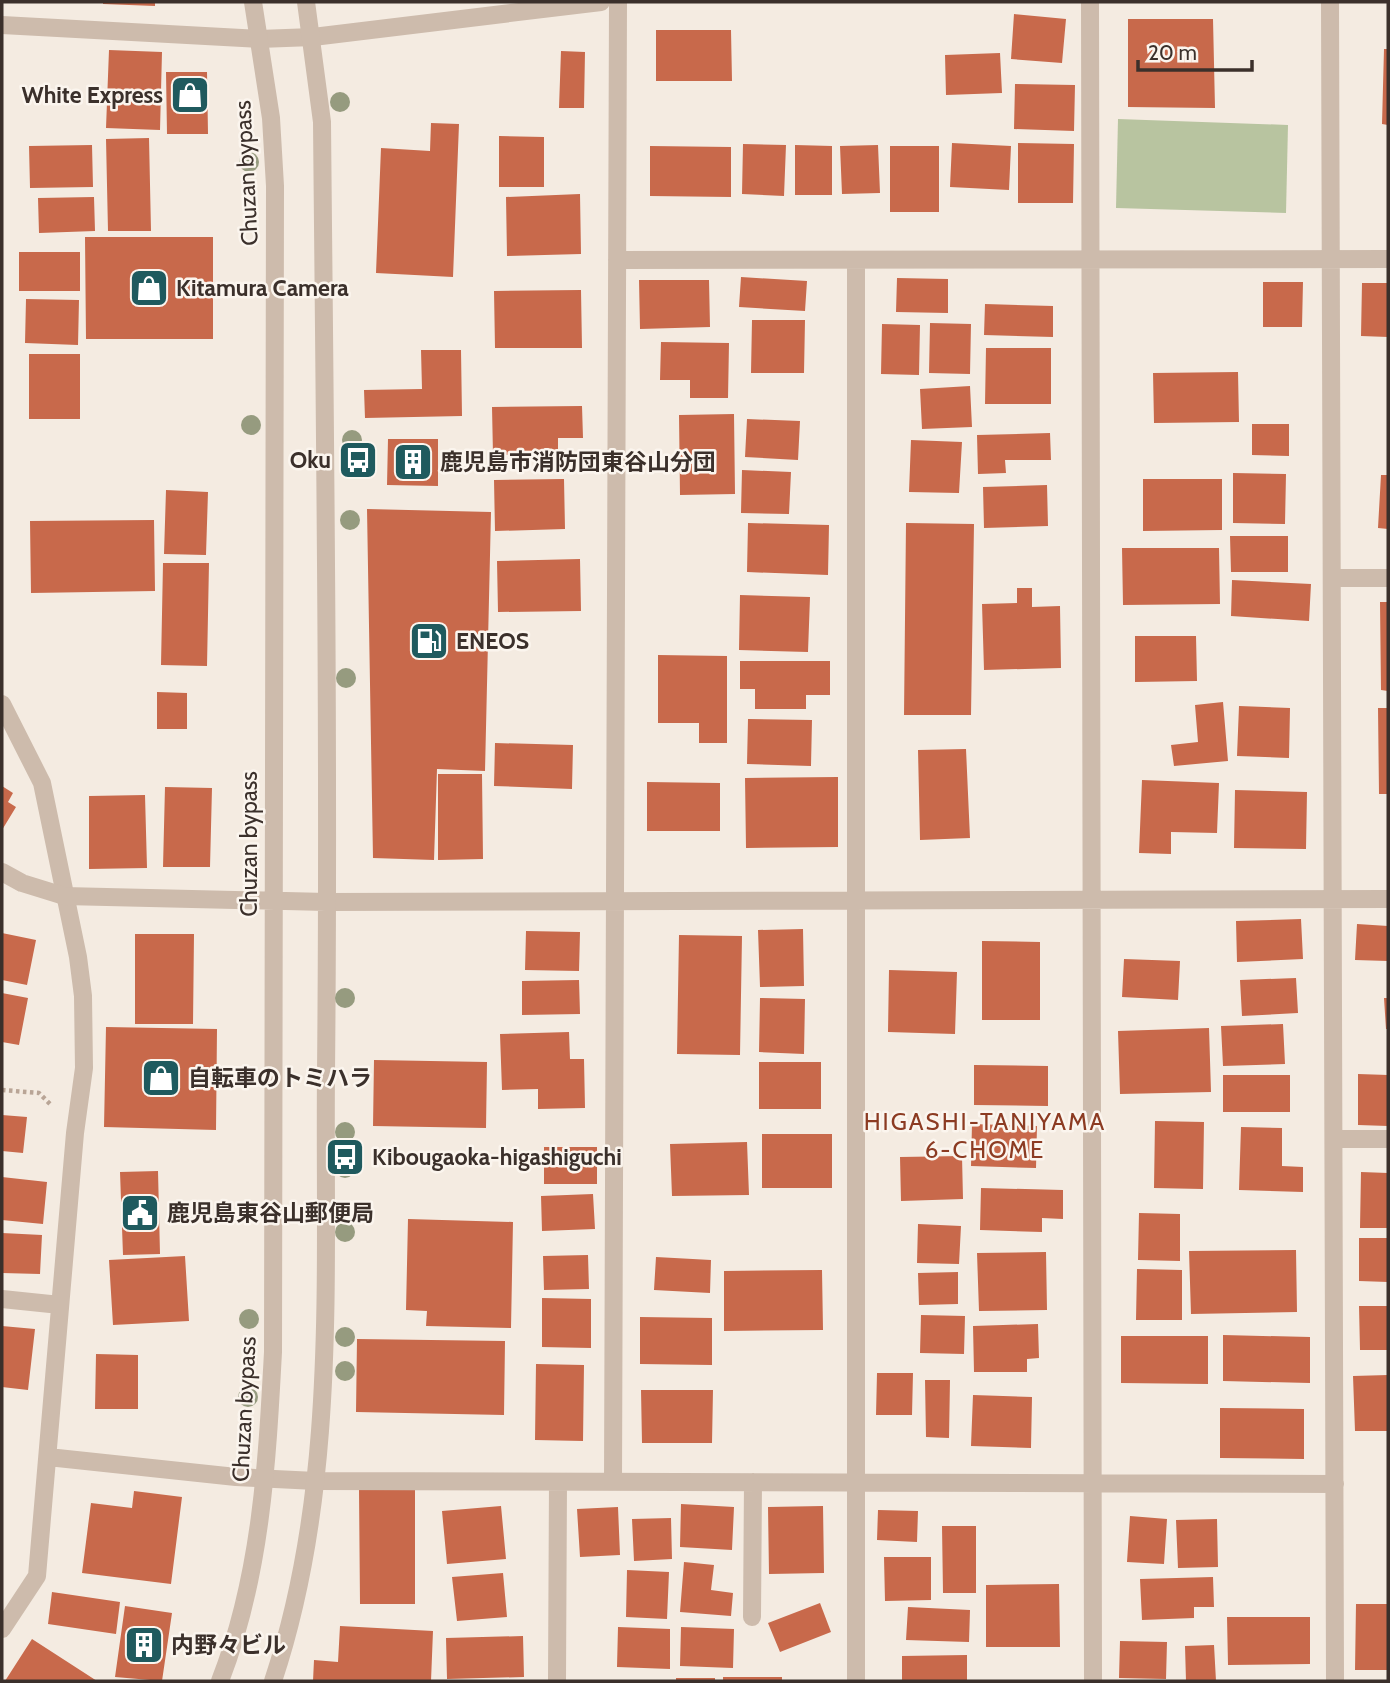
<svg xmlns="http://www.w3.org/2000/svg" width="1390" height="1683" viewBox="0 0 1390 1683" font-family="Cabin,'Noto Sans JP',sans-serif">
<rect width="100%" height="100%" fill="#f4ebe1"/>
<path fill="#b8c4a0" d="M1118 119 1288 125 1286 213 1116 208Z"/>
<path fill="#c8694b" d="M103 2H155V6L103 4Z
M1014 14 1066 19 1062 63 1011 59Z
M1128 19H1213L1215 108 1128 107Z
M656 30H731L732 81H656Z
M1384 49H1388V125L1382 124Z
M109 50 162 52 160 130 106 128Z
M561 51 585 52 584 108H559Z
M1000 53 1002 93 946 95 945 55Z
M166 72H207L208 134H167Z
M1015 84 1075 85 1074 131 1014 129Z
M431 123 459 124 453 277 376 273 381 148 430 151Z
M499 136 544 137V187H499Z
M149 138 151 231H108L106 139Z
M952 143 1011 146 1009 190 950 187Z
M1018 143 1074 144 1073 203H1018Z
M743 144 786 145 784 196 742 194Z
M92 145 93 187 30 188 29 146Z
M795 145 832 146V195H795Z
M878 145 880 193 842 194 840 146Z
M650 146 731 147V197L650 196Z
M890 146H939V212H890Z
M580 194 581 254 507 256 506 197Z
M94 197 95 231 39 233 38 198Z
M85 237H213V339H86Z
M19 252H80V291H19Z
M741 277 807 281 805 311 739 307Z
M897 278 948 279V313L896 312Z
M639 280H709L710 327 640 329Z
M1263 282H1303L1302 327H1263Z
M1362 283H1388V337L1361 336Z
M581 290 582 348H495L494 291Z
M26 299 79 300 78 345 25 343Z
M985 304 1053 306V337L984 335Z
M752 320H805L804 373H751Z
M930 323 971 324 970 374 929 373Z
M882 324 920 325 919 375 881 374Z
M661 342 729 343 728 398H690V380H660Z
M986 348H1051V404H985Z
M421 350H461L462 416 365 418 364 390 422 389Z
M29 354H80V419H29Z
M1238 372 1239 422 1154 423 1153 373Z
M970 386 972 427 922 429 920 389Z
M582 406 583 438H558V454L493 455 492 407Z
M734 414 735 494 680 495 679 415Z
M747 419 800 421 798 460 745 457Z
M1252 424H1289V456L1252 455Z
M1050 433 1051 460H1005L1006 473 978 474 977 435Z
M388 439H438V486L387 485Z
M911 440 962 442 959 493 909 492Z
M742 470 791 472 789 514 741 513Z
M1233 473 1286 474 1285 524 1233 523Z
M1381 475H1388V529L1378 528Z
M564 479 565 529 495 531 494 480Z
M1143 479H1222V530L1143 531Z
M1047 485 1048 526 984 528 983 487Z
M166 490 208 492 206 555 164 554Z
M367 509 491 512 485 771 437 769 434 860 373 858Z
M154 520 155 591 31 593 30 521Z
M748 523 829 525 828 575 747 572Z
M906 523 974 524 971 715H904Z
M1230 536H1288V572H1231Z
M1122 548H1219L1220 604 1123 605Z
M580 559 581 611 498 612 497 561Z
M163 563H209L207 666 161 665Z
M1232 580 1311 584 1309 621 1231 616Z
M1017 588H1032V607L1060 606 1061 668 984 670 982 604 1017 603Z
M740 595 810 597 808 652 739 650Z
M1380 602H1388V691L1381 690Z
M1135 636H1196L1197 681 1135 682Z
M658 655 727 656V743H699V723H658Z
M740 661H830V695H806V709H755V689H740Z
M157 692 187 693V729H157Z
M1223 702 1228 761 1174 766 1171 745 1198 742 1195 705Z
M1239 706 1290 708 1289 758 1237 756Z
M1378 708H1388V794H1379Z
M748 719 812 720 811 766 747 764Z
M495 743 573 745 572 789 494 786Z
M966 749 970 838 920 840 918 750Z
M438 774H482L483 859 438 860Z
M838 777V847L746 848 745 778Z
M1142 780 1219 783 1217 833 1171 832V854L1139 853Z
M647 782 720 783V831H647Z
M2 786 13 793 8 802 16 807 2 830Z
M165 787 212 788 210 867H163Z
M1235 790 1307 792 1306 849 1234 848Z
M145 795 147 868 89 869V796Z
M1301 919 1303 959 1237 962 1236 921Z
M1357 924 1388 926V961L1355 960Z
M803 929 804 986 760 987 758 930Z
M526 931 580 932 579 971 525 970Z
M2 933 36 940 27 985 2 980Z
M135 934H194L193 1024H135Z
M679 935 742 936 740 1055 677 1054Z
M982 941 1040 942V1020H982Z
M1124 959 1180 961 1178 1000 1122 997Z
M889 970 957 972 955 1034 888 1032Z
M1296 978 1298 1013 1242 1016 1240 980Z
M579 980 580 1014 522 1015V981Z
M2 993 28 998 19 1045 2 1042Z
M760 998 805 999 804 1054 759 1052Z
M1384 998H1388V1029H1386Z
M1283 1024 1285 1064 1223 1066 1221 1026Z
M106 1027 217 1029 216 1130 104 1127Z
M1209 1028 1211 1092 1120 1094 1118 1031Z
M569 1032 570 1059H584L585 1108 538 1109V1089L502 1090 500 1034Z
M374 1060 487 1062 486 1128 373 1126Z
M759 1062H821V1109H759Z
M974 1065 1048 1066V1106L974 1105Z
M1358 1074 1388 1075V1126L1358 1125Z
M1223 1075H1290V1112H1223Z
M2 1115 27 1117 23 1153 2 1151Z
M1155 1121 1204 1122 1203 1189 1154 1188Z
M972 1124 1037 1126 1036 1168 971 1166Z
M1241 1127 1282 1128V1166L1303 1167V1192L1239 1190Z
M762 1134H832V1188H762Z
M747 1142 749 1195 672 1196 670 1144Z
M544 1147H597V1184H544Z
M962 1156 963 1199 901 1201 900 1157Z
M158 1171 160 1254 123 1255 120 1172Z
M1361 1172 1388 1173V1228H1360Z
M2 1177 47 1182 43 1224 2 1220Z
M981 1188 1063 1190V1219L1042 1218V1232L980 1230Z
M593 1194 595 1229 542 1231 541 1196Z
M1139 1213 1180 1214V1261L1138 1260Z
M408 1219 513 1222 511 1328 426 1326 427 1311 406 1310Z
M918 1224 961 1226 959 1264 917 1263Z
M2 1233 42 1235 40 1274 2 1273Z
M1359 1238H1388V1282L1359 1281Z
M1296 1250 1297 1312 1191 1314 1189 1251Z
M1046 1252 1047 1310 979 1311 977 1253Z
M588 1255 589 1289 544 1290 543 1256Z
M185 1256 189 1321 113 1325 109 1260Z
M656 1257 711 1260 710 1293 654 1290Z
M1137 1269 1182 1270V1320H1136Z
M822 1270 823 1330 724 1331V1271Z
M958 1272V1304L919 1305 918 1273Z
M542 1298 591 1299V1348L542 1347Z
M1359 1306H1388V1350H1360Z
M921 1315 965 1316 964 1354 920 1353Z
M640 1317 712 1318V1365L640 1364Z
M1038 1324 1039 1358 1027 1359V1372H974L973 1326Z
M2 1326 35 1329 28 1390 2 1387Z
M1223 1335 1310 1337V1383L1223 1381Z
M1121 1336H1208V1384L1121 1383Z
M357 1339 505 1341 504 1415 356 1412Z
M96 1354 138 1355V1409H95Z
M536 1364 584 1365 583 1441 535 1440Z
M877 1373H913L912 1415H876Z
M1388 1375V1431H1355L1353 1376Z
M925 1380H950L949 1438 926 1437Z
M641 1390H713L712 1443H642Z
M973 1395 1032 1397 1031 1448 971 1446Z
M1220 1408 1304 1409V1459L1220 1458Z
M359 1490H415V1604H360Z
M134 1491 182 1497 171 1584 82 1573 91 1503 132 1508Z
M681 1504 734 1507 732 1550 680 1547Z
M501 1506 506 1559 447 1564 442 1511Z
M823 1506 824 1573 769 1574 768 1507Z
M618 1507 620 1555 580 1557 577 1509Z
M878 1510 918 1511 917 1542 877 1540Z
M1130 1516 1167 1519 1164 1564 1127 1562Z
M671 1518 672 1559 634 1561 632 1519Z
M1217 1519 1218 1567 1178 1568 1176 1520Z
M942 1526H976V1593H943Z
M884 1557H931V1600L885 1601Z
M684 1562 714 1565 711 1590 733 1593 731 1616 680 1612Z
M627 1570 669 1572 667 1619 626 1617Z
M503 1573 507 1617 457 1621 452 1577Z
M1213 1577 1214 1607H1194V1618L1142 1620 1140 1579Z
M1059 1584 1060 1647H986V1585Z
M52 1592 120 1602 116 1634 48 1624Z
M820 1603 831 1632 780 1652 768 1623Z
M1356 1604H1388V1670H1355Z
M125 1606 172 1613 162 1681 115 1677Z
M908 1607 970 1610 969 1642 906 1640Z
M1227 1617H1310V1664L1228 1665Z
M340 1626 433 1631 431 1681H313L314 1660 338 1662Z
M618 1627 670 1629V1669L617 1667Z
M681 1627 734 1629 733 1668 680 1666Z
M523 1636 524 1677 447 1679 446 1638Z
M32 1639 97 1681H5Z
M1120 1641 1167 1642 1166 1679 1119 1678Z
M1214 1645 1216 1681H1186L1185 1646Z
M967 1655V1681H902V1656Z
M723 1677H782V1681H723Z
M676 1678H715V1681H676Z"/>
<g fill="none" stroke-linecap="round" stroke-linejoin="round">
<path stroke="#b9a596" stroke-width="4.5" stroke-dasharray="3.5 3.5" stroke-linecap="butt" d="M2 1090 39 1093 51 1105"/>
<path stroke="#cdbbac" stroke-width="18" d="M1090 2 1093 1681
M1330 2 1335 1681
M2 25 259 39 313 37 601 2
M617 260 1388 259
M856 260V1681
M1332 578H1388
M2 704 42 783 78 957 83 996 84 1068 75 1133 37 1576 2 1629
M327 902 1388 899
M1334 1139H1388
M2 1299 60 1305
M48 1457 236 1477 316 1481 1335 1484
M613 1482 618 2
M752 1617 753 1482
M557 1681 558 1482"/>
<path stroke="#cdbbac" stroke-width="18" d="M2 872 22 883 64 896 327 902
M220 1681C261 1576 267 1464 273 1352L275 186 271 118 253 2
M273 1681C338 1487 324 1275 326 1073 329 756 325 439 322 122L306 2"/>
</g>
<g fill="#969b7f">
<circle cx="340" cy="102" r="10"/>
<circle cx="249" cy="162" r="10"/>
<circle cx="251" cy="425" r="10"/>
<circle cx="352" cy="440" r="10"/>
<circle cx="350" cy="520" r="10"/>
<circle cx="346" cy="678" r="10"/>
<circle cx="345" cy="998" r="10"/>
<circle cx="345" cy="1132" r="10"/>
<circle cx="345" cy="1168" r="10"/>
<circle cx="345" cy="1232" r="10"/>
<circle cx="249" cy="1319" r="10"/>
<circle cx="345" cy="1337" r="10"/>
<circle cx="345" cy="1371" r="10"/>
<circle cx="248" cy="1397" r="10"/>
</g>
<defs>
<g id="shop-square" transform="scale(2.0125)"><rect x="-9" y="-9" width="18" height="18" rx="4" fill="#1f5a5e" stroke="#fbf5ee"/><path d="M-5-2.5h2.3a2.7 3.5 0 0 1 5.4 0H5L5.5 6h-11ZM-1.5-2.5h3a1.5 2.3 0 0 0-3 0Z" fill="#fff"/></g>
<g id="bus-square" transform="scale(2.0125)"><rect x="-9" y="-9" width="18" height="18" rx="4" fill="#1f5a5e" stroke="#fbf5ee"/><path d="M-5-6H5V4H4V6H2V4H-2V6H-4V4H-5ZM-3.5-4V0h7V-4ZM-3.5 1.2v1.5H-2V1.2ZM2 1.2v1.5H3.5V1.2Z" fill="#fff"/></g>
<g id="building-square" transform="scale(2.0125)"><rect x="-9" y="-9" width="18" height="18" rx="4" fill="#1f5a5e" stroke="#fbf5ee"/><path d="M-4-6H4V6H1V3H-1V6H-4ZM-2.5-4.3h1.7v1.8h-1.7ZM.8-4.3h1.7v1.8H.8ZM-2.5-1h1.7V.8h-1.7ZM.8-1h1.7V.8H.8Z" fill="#fff"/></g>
<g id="fuel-square" transform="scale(2.0125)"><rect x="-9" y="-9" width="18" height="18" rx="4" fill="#1f5a5e" stroke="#fbf5ee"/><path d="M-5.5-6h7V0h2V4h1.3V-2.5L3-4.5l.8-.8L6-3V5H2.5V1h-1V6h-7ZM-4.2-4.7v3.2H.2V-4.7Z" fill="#fff"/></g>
<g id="civic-square" transform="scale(2.0125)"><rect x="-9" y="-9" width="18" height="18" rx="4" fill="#1f5a5e" stroke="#fbf5ee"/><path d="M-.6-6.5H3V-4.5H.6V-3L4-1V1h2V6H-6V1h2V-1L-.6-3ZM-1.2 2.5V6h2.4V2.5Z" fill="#fff"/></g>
</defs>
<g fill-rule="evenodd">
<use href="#shop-square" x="190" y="95"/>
<use href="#shop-square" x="149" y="288"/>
<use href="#bus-square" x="358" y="460"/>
<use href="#building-square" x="413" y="462"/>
<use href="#fuel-square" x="429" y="641"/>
<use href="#shop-square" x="161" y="1078"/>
<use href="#bus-square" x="345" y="1157"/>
<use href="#civic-square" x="140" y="1213"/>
<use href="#building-square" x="144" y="1645"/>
</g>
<g text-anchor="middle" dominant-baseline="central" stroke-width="5" stroke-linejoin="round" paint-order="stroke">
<g font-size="23" font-weight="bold" fill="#3b302b" stroke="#fbf5ee" text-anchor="start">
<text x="163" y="95" text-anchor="end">White Express</text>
<text x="176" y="288">Kitamura Camera</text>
<text x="331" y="460" text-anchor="end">Oku</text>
<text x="440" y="462">鹿児島市消防団東谷山分団</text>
<text x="456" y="641">ENEOS</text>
<text x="188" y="1078">自転車のトミハラ</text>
<text x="372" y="1157">Kibougaoka-higashiguchi</text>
<text x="167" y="1213">鹿児島東谷山郵便局</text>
<text x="171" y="1645">内野々ビル</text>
</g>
<g font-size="23" fill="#3b302b" stroke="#fbf5ee">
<text transform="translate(246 173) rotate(-93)">Chuzan bypass</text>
<text transform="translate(249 844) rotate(-90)">Chuzan bypass</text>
<text transform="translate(244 1409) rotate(-87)">Chuzan bypass</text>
</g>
<g font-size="24" letter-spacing="2" fill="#8c3b22" stroke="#fbf5ee">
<text x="985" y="1121">HIGASHI-TANIYAMA<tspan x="985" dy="28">6-CHOME</tspan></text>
</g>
</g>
<rect width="1390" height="1683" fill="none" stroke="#3b302b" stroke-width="7"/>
<path d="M1138 60v10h114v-10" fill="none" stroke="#3b302b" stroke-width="3.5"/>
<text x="1148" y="60" font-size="21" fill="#3b302b" stroke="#fbf5ee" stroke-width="5" paint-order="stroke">20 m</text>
</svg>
